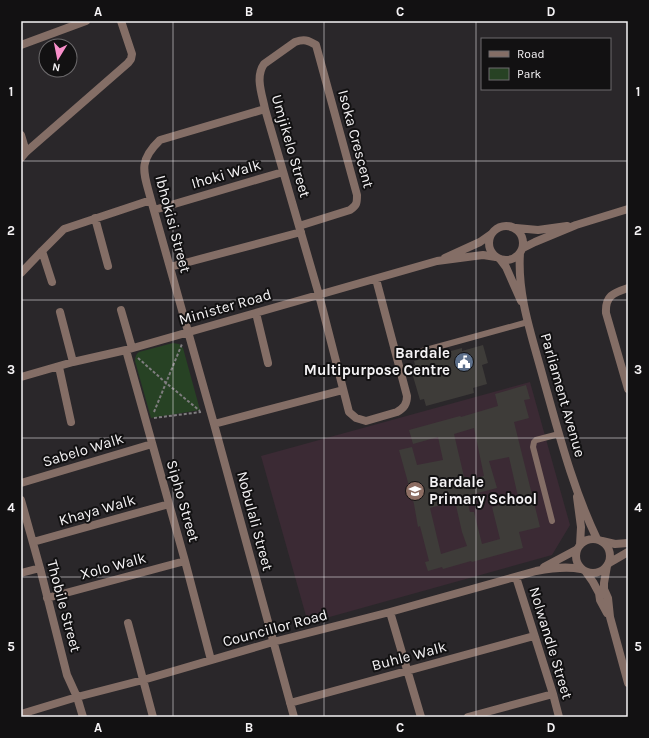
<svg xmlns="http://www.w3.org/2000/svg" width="649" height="738" viewBox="0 0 649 738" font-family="Karla,sans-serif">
<rect width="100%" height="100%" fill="#2a272a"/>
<path fill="#3b2a34" d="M530 382 570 525 552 555 308 623 261 456Z"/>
<path fill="#274224" d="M173 343 179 344 183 348 200 410 151 418 135 361C135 357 136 354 139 352Z"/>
<path fill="#3e3c39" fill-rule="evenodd" d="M483 345 488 363 482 365 487 384 473 388 474 393 426 406 424 399 420 400 410 366 415 365 414 361 462 348V351Z
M526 385 530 399 524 400 529 418 514 422 540 527 519 532 523 548 472 562 471 561 443 569 442 567 428 571 425 562 429 561 420 526 418 527 414 504 399 450 412 447 417 465 443 460 438 437 413 444 409 430 460 416 461 417 498 406 495 394ZM474 428 484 476 465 481 454 434ZM509 457 519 501 492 507 500 539 482 544 474 512H470L466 496 497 488 489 461ZM455 501 462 532 467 546 441 554 430 508Z"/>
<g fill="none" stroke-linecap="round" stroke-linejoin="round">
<path stroke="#7f7d7f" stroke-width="2" stroke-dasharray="3 2" stroke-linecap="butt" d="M138 358 165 382 200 411
M154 412 182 344
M154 418 201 412"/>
<path stroke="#846e66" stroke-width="6" d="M415 353 528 322
M552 521 533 447 534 442 536 440 559 434"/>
<path stroke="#846e66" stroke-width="8" d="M21 45 86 21
M265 109 160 140C137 162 144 173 151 200L214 424 294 717
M21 135 26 152
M21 158 26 152 128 63 131 59 132 54 121 21
M154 210 283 172
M95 218 108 266
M299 226 350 210C357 205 357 203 357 195L316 45C308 40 304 39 295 42L264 64C255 77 262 94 265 109L319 295 349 412 356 418 366 421 397 412C404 408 407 404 407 396L376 279
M42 251 52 282
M445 258 480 242 490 235
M170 267 301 232
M21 273 42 251 64 229 151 200
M628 288C613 293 605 296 606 313L628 389
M121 310 132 348
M60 312 73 362
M256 313 268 363
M126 350 185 561 211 660
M59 367 71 422
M21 377 73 362 126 350 437 261 475 256 483 255 496 257
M214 424 343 390
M21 483 152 444
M21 500 40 568 67 675 77 697 83 717
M602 541 615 544 628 543
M33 542 169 504
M609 563 628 552
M544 567 576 550
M21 573 40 568
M516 577 553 694 559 717
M47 598 185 561
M390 612 421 717
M128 623 153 717
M290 703 534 636
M21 714 77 697 143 680 273 642 390 612 536 571C552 568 566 566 581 569
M468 717 553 694"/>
<path stroke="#846e66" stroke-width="8" d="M489 243a17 17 0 1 1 34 0a17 17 0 1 1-34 0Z
M516 228 538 230 567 226
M523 248 535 242 576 225 628 209
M520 253C517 297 533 339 544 381 559 434 573 489 597 539
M500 259 506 267 521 301
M577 497 581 527 580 545
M576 556a17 17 0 1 1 34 0a17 17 0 1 1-34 0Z
M607 566 604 583V589L608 598 610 617 628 683
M586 572 593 582 599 593 600 600 607 613"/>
</g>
<path fill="none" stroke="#f5f3f5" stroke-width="1" stroke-opacity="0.55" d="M173 21V717M324 21V717M476 21V717M21 161H628M21 300H628M21 438H628M21 577H628"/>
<defs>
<g id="civic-disc" transform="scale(1)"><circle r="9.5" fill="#5c6f8a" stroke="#121112"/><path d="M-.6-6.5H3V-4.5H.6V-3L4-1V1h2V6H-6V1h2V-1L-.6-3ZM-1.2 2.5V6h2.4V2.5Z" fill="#fff"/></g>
<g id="school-disc" transform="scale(1)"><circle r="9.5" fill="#8d6e63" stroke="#121112"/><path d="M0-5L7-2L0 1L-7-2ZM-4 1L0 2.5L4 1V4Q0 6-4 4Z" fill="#fff"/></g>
</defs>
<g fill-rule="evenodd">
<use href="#civic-disc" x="464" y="362"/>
<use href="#school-disc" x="415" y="491"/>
</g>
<g text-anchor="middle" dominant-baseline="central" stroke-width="4" stroke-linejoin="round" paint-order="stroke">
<g font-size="15" fill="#f5f3f5" stroke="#121112">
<text transform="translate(356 139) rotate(75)">Isoka Crescent</text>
<text transform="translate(291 146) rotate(74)">Umjikelo Street</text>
<text transform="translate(226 174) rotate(-16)">Ihoki Walk</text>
<text transform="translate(173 224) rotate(75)">Ibhokisi Street</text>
<text transform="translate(225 307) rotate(-16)">Minister Road</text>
<text transform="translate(563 395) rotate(74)">Parliament Avenue</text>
<text transform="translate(83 450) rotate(-17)">Sabelo Walk</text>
<text transform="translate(183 501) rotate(74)">Sipho Street</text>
<text transform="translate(97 510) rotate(-16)">Khaya Walk</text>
<text transform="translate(255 521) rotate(75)">Nobulali Street</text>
<text transform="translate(113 566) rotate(-15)">Xolo Walk</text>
<text transform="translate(64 606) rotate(75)">Thobile Street</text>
<text transform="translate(275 628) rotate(-15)">Councillor Road</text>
<text transform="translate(551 643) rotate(73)">Nolwandle Street</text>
<text transform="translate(409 656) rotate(-15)">Buhle Walk</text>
</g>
<g font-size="15" font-weight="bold" fill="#f5f3f5" stroke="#121112" text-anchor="end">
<text x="450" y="353">Bardale<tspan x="450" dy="17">Multipurpose Centre</tspan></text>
<text x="429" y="482" text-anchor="start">Bardale<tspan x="429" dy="17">Primary School</tspan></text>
</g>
</g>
<rect width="649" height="738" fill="none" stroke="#121112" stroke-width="44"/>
<rect x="481" y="38" width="130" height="52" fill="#121112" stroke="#6d6b6d"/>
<rect x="489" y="51" width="20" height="6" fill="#846e66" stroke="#6d6b6d"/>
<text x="517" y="58" font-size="12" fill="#f5f3f5">Road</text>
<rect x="489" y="68" width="20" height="12" fill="#274224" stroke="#6d6b6d"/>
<text x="517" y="78" font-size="12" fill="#f5f3f5">Park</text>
<g transform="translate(58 58) rotate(190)"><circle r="19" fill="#121112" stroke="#6d6b6d"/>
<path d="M0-3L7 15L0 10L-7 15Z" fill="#f98fca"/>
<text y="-6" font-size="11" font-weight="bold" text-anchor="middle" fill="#f5f3f5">N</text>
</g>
<rect x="22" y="22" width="605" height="694" fill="none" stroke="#f5f3f5" stroke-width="1.5"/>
<g font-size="13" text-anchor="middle" font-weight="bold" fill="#f5f3f5">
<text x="98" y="16">A</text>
<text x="249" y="16">B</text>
<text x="400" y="16">C</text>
<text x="551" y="16">D</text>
<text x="11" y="96">1</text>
<text x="638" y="96">1</text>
<text x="11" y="235">2</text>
<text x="638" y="235">2</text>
<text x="11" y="374">3</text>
<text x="638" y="374">3</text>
<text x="11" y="512">4</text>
<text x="638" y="512">4</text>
<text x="11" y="651">5</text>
<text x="638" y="651">5</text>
<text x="98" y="732">A</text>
<text x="249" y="732">B</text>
<text x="400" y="732">C</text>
<text x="551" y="732">D</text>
</g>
</svg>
